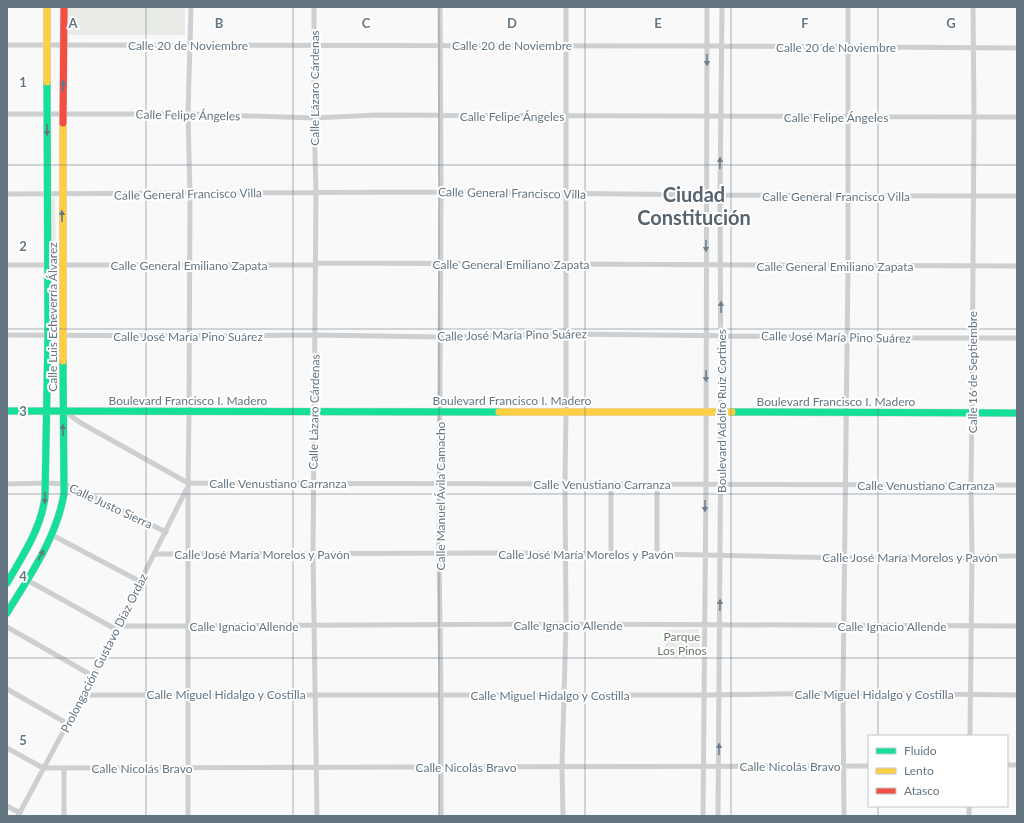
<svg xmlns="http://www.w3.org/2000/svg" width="1024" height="823" viewBox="0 0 1024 823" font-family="Lato,sans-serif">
<rect width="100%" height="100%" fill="#f9f9f9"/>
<path fill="#e8ebe6" d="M67 7H185V35H66Z
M49 198H55L56 255H50Z
M699 629V657H665V630Z"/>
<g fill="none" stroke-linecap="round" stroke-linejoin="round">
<g stroke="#d5d6d7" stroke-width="8">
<path id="fast" d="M7 411 499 412
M732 412 1017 413
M7 583C23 555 41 529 45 497L48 335 47 82
M7 613C30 575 56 539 64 494L63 361"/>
</g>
<g stroke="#d5d6d7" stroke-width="8">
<path id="slow" d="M47 7V82
M63 123V361
M499 412H732"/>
</g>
<g stroke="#d5d6d7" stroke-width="8">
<path id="jam" d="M63 123 64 7"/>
</g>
<path stroke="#cecfd0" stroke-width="5" d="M314 7V118L316 192 313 554 317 816
M440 7 441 192 439 554 441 694V816
M7 45 722 46 1017 48
M7 114H188L314 118 376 115 1017 117
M7 194 441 192 720 195 1017 196
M7 265H315V263L1017 266
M7 335 190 336 315 335 440 337 567 334 904 338H1017
M67 411 71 416 81 423 188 483 1017 485
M7 484 46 483 64 484 83 492 166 532
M52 535 141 582
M155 554 501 553 657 554 845 558 1017 556
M611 554V484
M657 554V484
M27 580 117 630
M118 626 566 624 1017 626
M7 627 93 676
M7 689 68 724
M82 695H704L843 693 1017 695
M970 736 972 557 971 485 972 413 974 116 973 7
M7 748 43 768 869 766
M1007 765H1017
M64 768V816
M7 806 20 813
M18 816 93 676 186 490
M188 816V488L189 411 190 194 188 114 191 7
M563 816 562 767 566 624 565 484 566 411V7
M703 816 706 485 707 7
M718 816 721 413 720 195 722 7
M844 816 843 693 848 266V7
M969 816V806"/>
<use href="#fast" stroke="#16e098" stroke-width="7"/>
<use href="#slow" stroke="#ffcf43" stroke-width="7"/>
<use href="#jam" stroke="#f24e42" stroke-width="7"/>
</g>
<defs><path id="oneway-solid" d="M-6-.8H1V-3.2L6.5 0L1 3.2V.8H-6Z"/></defs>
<g fill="#707f8b">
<use href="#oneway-solid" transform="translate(707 60) rotate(90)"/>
<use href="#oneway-solid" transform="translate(720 163) rotate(-89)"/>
<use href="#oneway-solid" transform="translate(706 246) rotate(90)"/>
<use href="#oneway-solid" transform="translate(721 307) rotate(-90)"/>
<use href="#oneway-solid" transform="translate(706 376) rotate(90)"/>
<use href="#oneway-solid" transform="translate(705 506) rotate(91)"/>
<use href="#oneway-solid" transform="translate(720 605) rotate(-89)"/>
<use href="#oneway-solid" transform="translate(719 749) rotate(-89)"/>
</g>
<g fill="#657683">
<use href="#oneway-solid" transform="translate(63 86) rotate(-89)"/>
<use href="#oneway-solid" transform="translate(47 130) rotate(90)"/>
<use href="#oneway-solid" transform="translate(62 216) rotate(-91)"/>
<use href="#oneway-solid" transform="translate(63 430) rotate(-91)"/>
<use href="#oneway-solid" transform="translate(45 498) rotate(93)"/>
<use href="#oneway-solid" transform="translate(41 555) rotate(-61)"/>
</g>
<path fill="none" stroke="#657683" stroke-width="1" stroke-opacity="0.55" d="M146 7V816M293 7V816M439 7V816M585 7V816M731 7V816M878 7V736M7 165H1017M7 329H1017M7 494H1017M7 658H1017M878 806V816"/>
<g text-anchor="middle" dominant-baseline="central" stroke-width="4" stroke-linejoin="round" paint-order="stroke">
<g font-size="12" fill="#657683" stroke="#fff">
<text x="188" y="45">Calle 20 de Noviembre</text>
<text x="512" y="45">Calle 20 de Noviembre</text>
<text x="836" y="47">Calle 20 de Noviembre</text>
<text transform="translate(314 88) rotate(-90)">Calle Lázaro Cárdenas</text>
<text transform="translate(188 115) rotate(1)">Calle Felipe Ángeles</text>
<text x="512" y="116">Calle Felipe Ángeles</text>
<text x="836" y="117">Calle Felipe Ángeles</text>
<text transform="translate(512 193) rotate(1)">Calle General Francisco Villa</text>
<text transform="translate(188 194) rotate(-1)">Calle General Francisco Villa</text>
<text x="836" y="196">Calle General Francisco Villa</text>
<text x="511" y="264">Calle General Emiliano Zapata</text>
<text x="189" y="265">Calle General Emiliano Zapata</text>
<text x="835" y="266">Calle General Emiliano Zapata</text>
<text transform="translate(52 317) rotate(-90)">Calle Luis Echeverría Álvarez</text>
<text transform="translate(512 335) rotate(-1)">Calle José María Pino Suárez</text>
<text x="188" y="336">Calle José María Pino Suárez</text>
<text transform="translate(836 337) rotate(1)">Calle José María Pino Suárez</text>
<text transform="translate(972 372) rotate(-90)">Calle 16 de Septiembre</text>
<text x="188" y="400">Boulevard Francisco I. Madero</text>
<text x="512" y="400">Boulevard Francisco I. Madero</text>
<text x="836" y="401">Boulevard Francisco I. Madero</text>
<text transform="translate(721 411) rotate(-90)">Boulevard Adolfo Ruíz Cortines</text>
<text transform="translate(314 412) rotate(-89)">Calle Lázaro Cárdenas</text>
<text x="278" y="483">Calle Venustiano Carranza</text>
<text x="602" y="484">Calle Venustiano Carranza</text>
<text x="926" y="485">Calle Venustiano Carranza</text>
<text transform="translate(440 496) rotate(-90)">Calle Manuel Ávila Camacho</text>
<text transform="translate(111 506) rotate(25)">Calle Justo Sierra</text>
<text x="262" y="554">Calle José María Morelos y Pavón</text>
<text x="586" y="554">Calle José María Morelos y Pavón</text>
<text x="910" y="557">Calle José María Morelos y Pavón</text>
<text x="568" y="625">Calle Ignacio Allende</text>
<text x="244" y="626">Calle Ignacio Allende</text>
<text x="892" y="626">Calle Ignacio Allende</text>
<text transform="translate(104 653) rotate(-63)">Prolongación Gustavo Díaz Ordaz</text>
<text x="226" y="694">Calle Miguel Hidalgo y Costilla</text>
<text x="874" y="694">Calle Miguel Hidalgo y Costilla</text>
<text x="550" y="695">Calle Miguel Hidalgo y Costilla</text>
<text x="790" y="766">Calle Nicolás Bravo</text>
<text x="466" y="767">Calle Nicolás Bravo</text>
<text x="142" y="768">Calle Nicolás Bravo</text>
</g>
<g font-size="12" fill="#687a64" stroke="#fff">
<text x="682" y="636">Parque<tspan x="682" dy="14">Los Pinos</tspan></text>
</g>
<g font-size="20" font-weight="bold" fill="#57646e" stroke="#fff">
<text x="694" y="194">Ciudad<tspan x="694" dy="23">Constitución</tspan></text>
</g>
</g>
<g font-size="13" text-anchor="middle" font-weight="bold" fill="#657683" stroke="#fff" stroke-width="4" stroke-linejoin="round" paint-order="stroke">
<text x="73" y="28">A</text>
<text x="219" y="28">B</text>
<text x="366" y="28">C</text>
<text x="512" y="28">D</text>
<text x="658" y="28">E</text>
<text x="805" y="28">F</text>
<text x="951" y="28">G</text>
<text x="23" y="87">1</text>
<text x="23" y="251">2</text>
<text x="23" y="416">3</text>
<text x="23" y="581">4</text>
<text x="23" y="745">5</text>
</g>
<rect width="1024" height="823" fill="none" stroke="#657683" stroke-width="16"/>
<rect x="868" y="735" width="140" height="72" fill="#ffffff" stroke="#c1c8cd"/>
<rect x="876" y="748" width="20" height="6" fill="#16e098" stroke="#c1c8cd"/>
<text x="904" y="755" font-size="12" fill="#657683">Fluido</text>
<rect x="876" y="768" width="20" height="6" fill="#ffcf43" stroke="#c1c8cd"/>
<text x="904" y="775" font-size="12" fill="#657683">Lento</text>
<rect x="876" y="788" width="20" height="6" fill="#f24e42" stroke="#c1c8cd"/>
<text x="904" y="795" font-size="12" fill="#657683">Atasco</text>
</svg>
